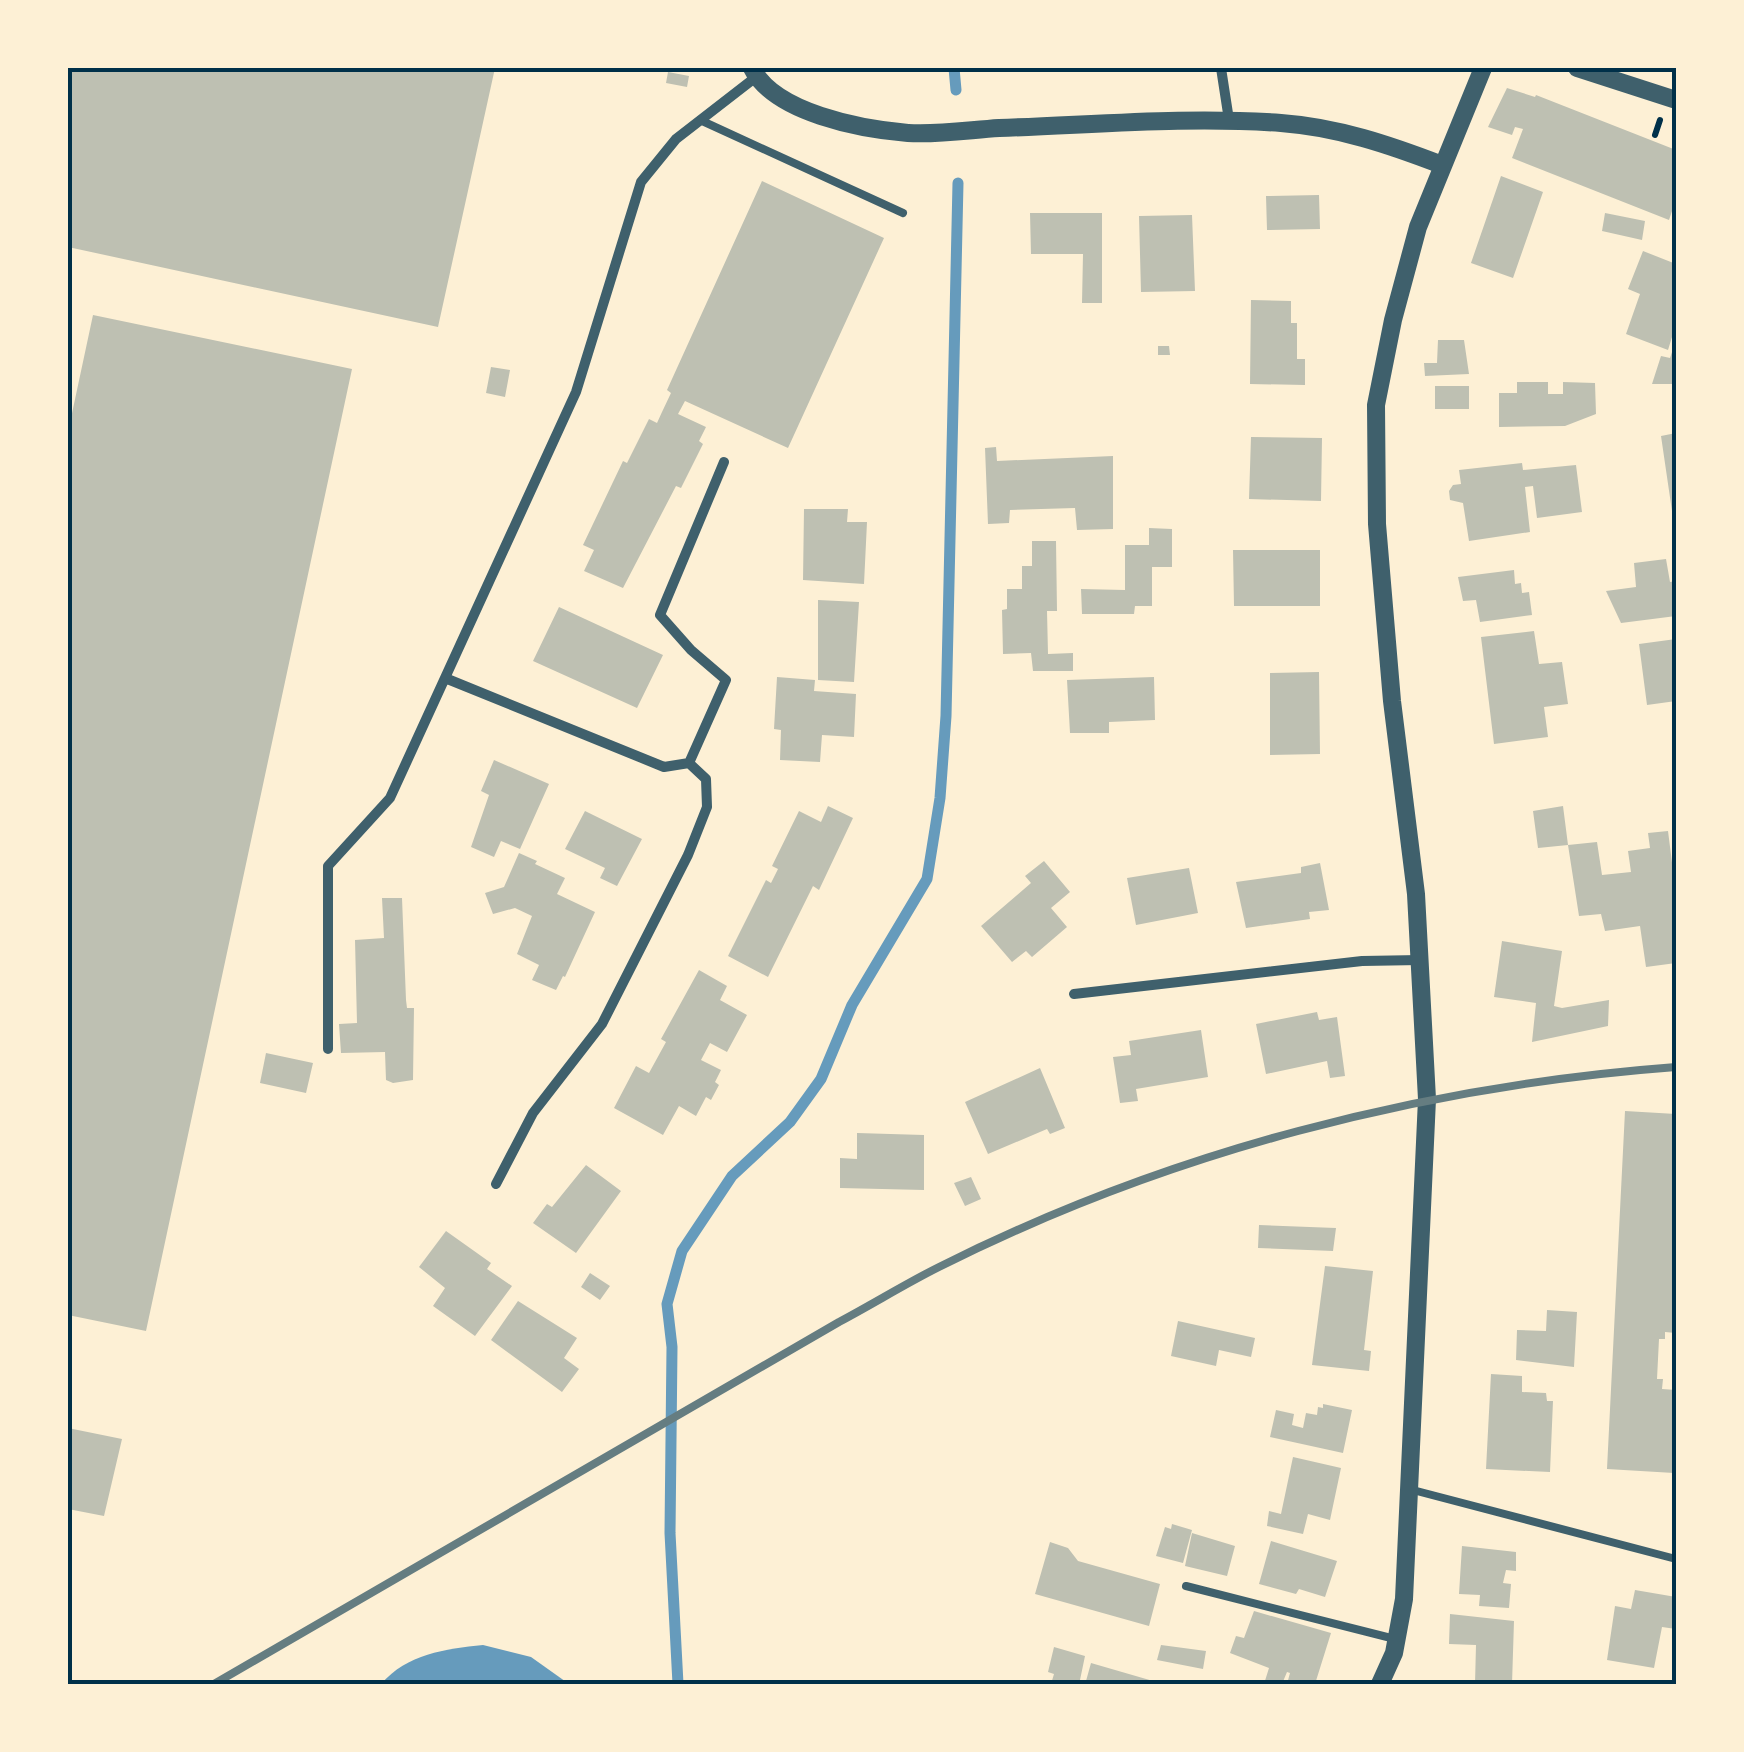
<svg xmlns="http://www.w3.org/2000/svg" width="1744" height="1752" viewBox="0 0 1744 1752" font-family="Poppins,sans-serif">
<rect width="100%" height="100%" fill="#fdf0d5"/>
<path fill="#669bbc" d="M483 1645 531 1657 569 1684H381C407 1654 445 1649 483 1645Z"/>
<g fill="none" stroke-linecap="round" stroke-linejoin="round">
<path stroke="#669bbc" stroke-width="11" d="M954 68 956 90
M678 1684 670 1533 672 1347 667 1304 682 1251 732 1176 790 1122 821 1079 852 1005 927 879 940 798 946 716 958 183"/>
</g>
<path fill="#bec0b2" d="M68 68H495L438 327 68 247Z
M668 72 689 76 687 87 666 83Z
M1507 88 1535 97 1536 95 1676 150V199L1669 220 1512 158 1523 129 1515 127 1512 135 1488 127Z
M1501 176 1543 192 1513 278 1471 263Z
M762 181 884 238 788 448 685 401 678 414 706 427 699 441 703 444 681 488 676 486 623 588 584 571 594 550 583 545 623 461 627 463 649 419 657 423 662 412 671 393 667 390Z
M1319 195 1320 229 1267 230 1266 196Z
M1030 213H1102V303H1082L1083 254H1031Z
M1605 213 1645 221 1642 240 1602 231Z
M1192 215 1195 291 1141 292 1139 216Z
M1643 251 1676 264V324L1668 350 1626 334 1640 294 1628 289Z
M1251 300 1291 301V323H1297V359H1305V385L1250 384Z
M93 315 352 369 146 1331 68 1315V432Z
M1438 340H1464L1469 374 1425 376 1424 363H1437Z
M1676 340V384H1652L1661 356 1670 358Z
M1158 346H1169L1170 355H1158Z
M491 367 510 370 505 397 486 393Z
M1517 382H1548V394H1563V382L1595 383 1596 414 1565 426 1499 427V393H1517Z
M1435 386H1469V409H1435Z
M1676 433V510L1672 511 1661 436Z
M1251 437 1322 438 1321 501 1249 499Z
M996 447 997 461 1113 456V529L1077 530 1075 508 1010 510 1009 523 988 524 985 448Z
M1522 463 1523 470 1576 465 1582 512 1537 518 1533 486 1525 487 1530 532 1469 541 1463 503 1450 500 1449 491 1453 485 1461 484 1459 470Z
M804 509H848L847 522H867L864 584 803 580Z
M1149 528 1172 529V567H1152V606H1135L1134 614H1082L1081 589 1125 590V545H1149Z
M1032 541H1056L1057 611H1047L1048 654 1073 653V671H1033L1031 653 1003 654 1002 610 1007 609V589H1022V566H1032Z
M1233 550H1320V606H1234Z
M1666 559 1670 582 1676 581V616L1621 623 1606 591 1636 587 1634 563Z
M1514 570 1515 584 1521 583 1522 593 1529 592 1532 615 1480 622 1476 600 1463 601 1458 577Z
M818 600 859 602 854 682 818 680Z
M559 607 663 655 637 708 533 661Z
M1534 631 1539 664 1562 662 1568 704 1544 707 1548 737 1494 744 1481 637Z
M1676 639V701L1647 705 1639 644Z
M1319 672 1320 754 1270 755V673Z
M777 677 815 680 814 691 856 694 854 737 822 735 820 762 780 760 781 730 774 729Z
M1154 677 1155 720 1109 722V733H1070L1067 680Z
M494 760 549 784 520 849 501 841 494 857 471 847 489 795 481 791Z
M828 806 853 818 819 890 813 886 768 977 728 956 766 880 771 883 778 869 772 866 799 811 821 822Z
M1563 806 1568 845 1538 848 1533 811Z
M585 811 642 839 617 886 600 878 605 868 565 849Z
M1668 831 1676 894V963L1646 967 1640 926 1605 931 1601 914 1579 916 1568 845 1597 842 1602 875 1631 872 1628 851 1650 848 1648 833Z
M519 853 537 861 535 864 565 878 557 894 595 912 565 977 563 976 556 990 532 980 539 965 517 954 532 916 515 908 493 914 485 893 504 887Z
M1044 861 1070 892 1051 908 1067 927 1032 957 1026 951 1012 962 981 926 1031 883 1025 876Z
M1320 863 1329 910 1309 912 1310 919 1246 928 1236 882 1301 873V867Z
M1189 868 1198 913 1136 925 1127 878Z
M382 898H402L406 1000 407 1008H414L413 1080 393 1083 386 1080 385 1052 341 1053 339 1024 357 1023 355 940 384 938Z
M1502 941 1562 951 1554 1006 1562 1008 1609 1000 1608 1026 1532 1042 1536 1003 1494 997Z
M699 970 727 986 720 1000 747 1015 727 1052 710 1043 701 1060 721 1070 715 1082 719 1085 711 1100 706 1097 696 1116 679 1106 663 1135 614 1108 636 1066 649 1073 666 1042 661 1039Z
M1317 1012 1319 1020 1337 1017 1345 1076 1330 1078 1327 1061 1266 1074 1256 1024Z
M1201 1030 1208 1077 1136 1089 1138 1101 1120 1103 1113 1057 1131 1055 1129 1041Z
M266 1053 313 1063 306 1093 260 1083Z
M1040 1068 1065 1128 1050 1134 1047 1129 988 1154 965 1102Z
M1625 1111 1676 1114V1333L1665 1332V1339H1659L1657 1379H1663L1662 1389 1676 1390 1674 1473 1607 1469Z
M857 1133 924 1135V1190L840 1188V1158L857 1159Z
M586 1165 621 1191 576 1253 533 1223 547 1204 552 1207Z
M971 1177 981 1199 965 1206 954 1183Z
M1259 1225 1336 1228 1333 1251 1258 1248Z
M446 1231 491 1263 487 1269 512 1286 475 1336 433 1306 445 1288 419 1267Z
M1325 1266 1373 1271 1364 1350 1371 1351 1369 1371 1312 1365Z
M590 1273 610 1286 600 1300 581 1287Z
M518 1301 577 1338 564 1358 579 1369 562 1392 491 1340Z
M1547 1310 1577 1312 1574 1367 1516 1360 1517 1330 1546 1331Z
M1178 1321 1255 1338 1251 1357 1219 1350 1216 1366 1171 1356Z
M1491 1374 1522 1376V1392L1546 1393 1547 1401H1553L1550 1472 1486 1469Z
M1323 1404 1352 1410 1343 1453 1270 1437 1276 1410 1294 1414 1292 1425 1303 1428 1306 1413 1317 1415 1318 1407 1323 1408Z
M68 1428 122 1439 104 1516 68 1509Z
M1293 1457 1341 1468 1330 1520 1308 1514 1303 1534 1267 1526 1269 1511 1281 1514Z
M1172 1524 1192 1530 1183 1563 1156 1556 1165 1527 1171 1529Z
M1192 1533 1235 1546 1227 1576 1185 1566Z
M1271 1541 1337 1561 1325 1597 1299 1589 1296 1594 1259 1584Z
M1050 1542 1068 1548 1078 1561 1160 1584 1149 1626 1035 1594Z
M1462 1546 1516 1552V1571L1506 1570 1503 1583 1511 1584 1509 1608 1479 1606 1480 1595 1459 1594Z
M1635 1590 1676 1597V1629L1662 1627 1654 1668 1607 1660 1615 1606 1631 1609Z
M1254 1611 1331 1633 1315 1684H1287L1290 1673 1287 1672 1282 1684H1264L1269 1668 1230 1653 1236 1636 1244 1638Z
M1450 1614 1514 1621 1512 1684H1475L1476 1645 1449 1644Z
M1161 1645 1206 1651 1203 1669 1157 1660Z
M1054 1647 1085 1656 1080 1680 1086 1681 1091 1663 1153 1681 1151 1684H1051L1054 1674 1048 1672Z"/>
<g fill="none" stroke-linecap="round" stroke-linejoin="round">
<path stroke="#003049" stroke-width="6" d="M1655 135 1660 120"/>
<path stroke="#3f606c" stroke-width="8" d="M700 120 903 213
M1409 1489 1676 1559
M1186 1586 1395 1639"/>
<path stroke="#3f606c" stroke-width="10" d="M1221 68 1229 120
M445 678 664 767 689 763 706 779 707 807 688 855 602 1024 533 1113 496 1184
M689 763 726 680 691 650 660 615 724 462
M1074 994 1362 961 1420 960
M328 1049V866L390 798 576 392 641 182 676 139 756 77"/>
<path stroke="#3f606c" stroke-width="18" d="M752 68C774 113 861 129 908 133 937 135 969 130 999 128 1092 125 1187 116 1281 123 1337 127 1390 145 1442 165
M1577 68 1676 100
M1380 1684 1394 1653 1404 1599 1427 1099 1416 894 1392 701 1377 524 1376 405 1393 320 1418 227 1483 68"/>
<path stroke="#657d81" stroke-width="8" d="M214 1684 839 1322C873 1304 905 1284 939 1267 1168 1152 1422 1086 1676 1067"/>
</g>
<rect width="1744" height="1752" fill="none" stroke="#fdf0d5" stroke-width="140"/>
<rect x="70" y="70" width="1604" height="1612" fill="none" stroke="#003049" stroke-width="4"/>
</svg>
